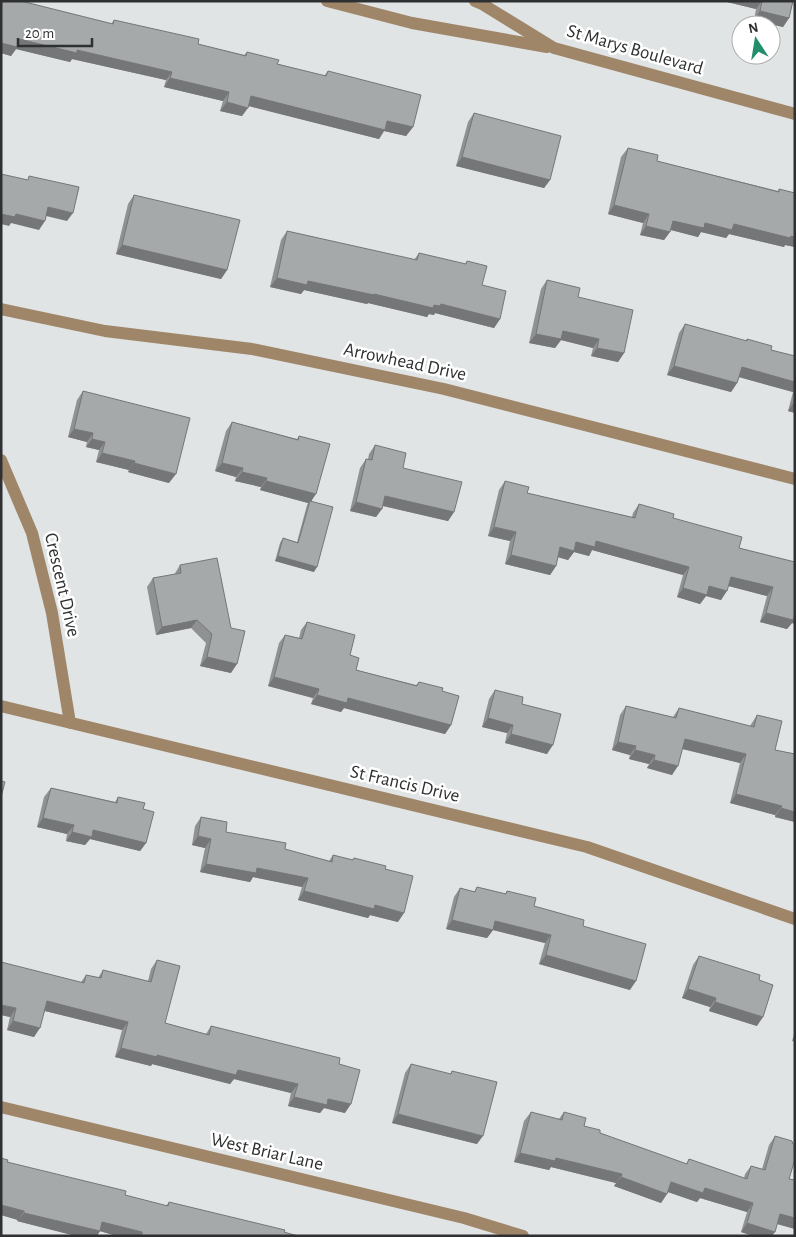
<svg xmlns="http://www.w3.org/2000/svg" width="796" height="1237" viewBox="0 0 796 1237" font-family="'Alegreya Sans',sans-serif">
<rect width="100%" height="100%" fill="#e1e4e5"/>
<g fill="none" stroke-linecap="round" stroke-linejoin="round">
<path stroke="#9f8669" stroke-width="12" d="M327 1 412 23 547 47
M475 1 482 4 554 48 795 114
M1 309 105 331 252 349 444 389 795 479
M1 460 32 533 52 613 70 723
M1 706 587 847 795 919
M1 1107 464 1218 523 1236"/>
</g>
<path fill="#8f9192" d="M1 1 25 2 111 24 114 20 198 44 244 55 247 52 277 64 324 76 328 71 413 127 406 136 384 131 379 139 248 106 242 116 220 111 223 101 164 87 166 80 72 59 70 62 16 49 11 56 1 53Z
M723 1H793L789 18 783 27 754 20 756 9Z
M474 113 550 180 544 188 456 166 468 122Z
M628 148 657 161 778 191 779 189 795 193V247L785 245 784 247 729 234 726 238 701 232 698 237 671 230 664 240 640 235 643 223 608 214 621 157Z
M134 195 227 270 221 279 116 254 128 204Z
M287 231 414 260 419 253 465 264 467 261 482 285 500 319 494 328 435 313 434 315 429 314 427 317 368 303 367 304 304 290 301 294 270 287 281 240Z
M547 280 578 297 624 353 618 362 591 356 593 348 561 340 555 348 529 343 541 289Z
M685 324 746 341 747 339 771 350 795 356V413L788 411 793 392 739 377 737 383 731 392 667 375 679 333Z
M83 391 169 483 128 472 129 470 96 462 99 450 86 447 87 442 68 437 77 400Z
M232 422 297 439 299 436 312 501 314 572 275 561 280 543 283 538 297 542 307 505 308 503 260 490 261 487 235 481 236 477 215 471 226 431Z
M375 445 454 512 448 521 383 506 376 517 350 511 360 468 366 459H368L369 454Z
M505 481 527 493 632 517 633 513 639 504 673 518 739 548 795 562V624L792 623 787 629 760 622 767 596 728 586 721 600 706 596 700 604 677 597 683 575 592 550 589 556 574 552 568 560 558 557 556 566 550 575 505 564 510 541 488 536 499 490Z
M180 565 231 673 200 666 206 643 191 628 156 635 147 587 153 578 174 575Z
M307 622 350 655 356 670 416 685 419 682 442 691 451 725 445 734 344 708 341 712 311 704 313 698 268 686 279 643 285 635 299 638 301 630Z
M495 690 522 704 547 754 505 743 507 733 482 727 489 699Z
M626 706 673 717 679 708 750 726 757 715 775 750 795 754V822L775 817V815L730 803 740 763 682 749 672 775 647 768 649 764 629 759 630 755 612 750 620 715Z
M51 788 115 802 118 797 143 809 146 843 140 851 90 839 85 845 66 841 67 834 37 827 44 797Z
M201 817 226 832 285 849 329 861 333 855 352 860 354 858 385 869 398 922 370 915 368 918 298 900 302 887 253 877 250 882 200 872 205 848 192 845 195 826Z
M477 887 505 894 507 891 534 906 583 926 630 990 539 964 545 943 493 930 487 938 446 929 454 897 460 888 474 892Z
M699 956 757 1026 709 1011 710 1007 682 998 693 965Z
M157 960 165 1023 206 1034 211 1026 339 1064 345 1113 324 1108 320 1113 288 1106 291 1093 234 1079 230 1084 152 1064 151 1066 115 1057 122 1030 45 1011 34 1037 7 1030 10 1017 1 1015 81 982 86 975 98 978 103 970 148 981 151 969Z
M795 1031V1042L792 1041Z
M411 1064 450 1074 452 1071 477 1144 392 1123 405 1073Z
M531 1112 559 1119 564 1112 584 1126 600 1133 686 1164 689 1159 744 1178 745 1174 751 1166 762 1169 769 1145 775 1136 789 1179 795 1180V1229L777 1224 772 1236H753L741 1232 747 1212 700 1198 697 1202 668 1192 661 1203 614 1186 616 1183 551 1167 549 1170 514 1162 524 1121Z
M1 1158 7 1162 125 1195 166 1206 169 1202 298 1236H117L100 1231 97 1236H76L17 1221 18 1220 1 1215Z"/>
<path fill="#747677" d="M723 1H762L756 9Z
M760 11 789 18 783 27 754 20Z
M19 39 77 50 172 72 166 80 72 59 70 62 16 49 11 56 1 53V43Z
M170 78 229 92 223 101 164 87Z
M251 96 387 121 413 127 406 136 384 131 379 139 245 105Z
M227 102 248 108 242 116 220 111Z
M462 157 550 180 544 188 456 166Z
M614 205 649 214 643 223 608 214Z
M48 207 73 213 67 221 42 215Z
M1 214H16L45 221 39 230 11 223 9 226 1 224Z
M673 221 734 224 791 236 795 237V247L785 245 784 247 729 234 726 238 701 232 698 237 667 229Z
M646 226 670 232 664 240 640 235Z
M122 245 227 270 221 279 116 254Z
M277 278 308 281 434 305 441 304 500 319 494 328 435 313 434 315 429 314 427 317 368 303 367 304 304 290 301 294 270 287Z
M563 331 599 339 593 348 561 340 555 348 529 343 536 334Z
M597 348 624 353 618 362 591 356Z
M674 366 737 383 731 392 667 375Z
M742 367 795 382V389L793 392 735 376Z
M794 402 795 413 788 411Z
M74 429 93 433 87 442 68 437Z
M92 439 105 442 99 450 86 447Z
M102 453 135 461 129 470 96 462Z
M134 463 176 474 169 483 128 472Z
M222 463 243 468 236 477 215 471Z
M242 472 267 478 261 487 235 481Z
M266 481 316 494 310 503V501L308 503 260 490Z
M385 496 454 512 448 521 379 505Z
M356 502 382 509 376 517 350 511Z
M494 527 516 532 510 541 488 536Z
M596 541 689 567 683 575 592 550 589 556 574 552 568 560 554 556 560 547 576 542Z
M511 555 556 566 550 575 505 564Z
M278 556 317 567 314 572 275 561Z
M731 577 773 587 767 596 725 585Z
M709 586 727 591 721 600 706 596 700 604 677 597 683 588Z
M766 613 795 614V624L792 623 787 629 760 622Z
M197 620 191 628 156 635 162 627Z
M207 657 237 664 231 673 200 666Z
M274 677 319 689 313 698 268 686Z
M317 695 348 698 451 725 445 734 344 708 341 712 311 704Z
M488 718 513 725 507 733 482 727Z
M511 734 553 745 547 754 505 743Z
M685 739 746 754 740 763 679 748Z
M618 742 636 746 630 755 612 750Z
M635 750 655 755 649 764 629 759Z
M654 760 678 766 672 775 647 768Z
M736 794 782 806 775 815 730 803Z
M781 808 795 812V822L775 817Z
M43 818 74 825 67 834 37 827Z
M93 830 146 843 140 851 90 839 85 845 66 841 72 832Z
M198 836 211 839 205 848 192 845Z
M206 864 257 868 308 878 302 887 253 877 250 882 200 872Z
M304 891 375 905 404 913 398 922 370 915 368 918 298 900Z
M452 920 495 921 551 935 545 943 493 930 487 938 446 929Z
M546 955 636 981 630 990 539 964Z
M688 989 716 998 710 1007 682 998Z
M47 1001 128 1022 122 1030 41 1010Z
M715 1002 763 1017 757 1026 709 1011Z
M1 1005 16 1008 10 1017 1 1015Z
M13 1021 40 1028 34 1037 7 1030Z
M121 1048 238 1070 298 1084 291 1093 234 1079 230 1084 152 1064 151 1066 115 1057Z
M294 1097 328 1099 351 1104 345 1113 324 1108 320 1113 288 1106Z
M398 1114 483 1136 477 1144 392 1123Z
M520 1153 556 1158 622 1174 616 1183 551 1167 549 1170 514 1162Z
M621 1177 667 1194 661 1203 614 1186Z
M671 1182 705 1188 753 1203 747 1212 700 1198 697 1202 665 1191Z
M1 1205 24 1211 18 1220 1 1215Z
M24 1213 100 1231 97 1236H76L17 1221Z
M780 1214 795 1218V1229L774 1223Z
M102 1222 142 1232 140 1236H117L96 1230Z
M747 1223 775 1232 772 1236H753L741 1232Z"/>
<path fill="#a6a9aa" stroke="#747677" d="M1 1H25V2L113 24 114 20 199 39 198 44 246 56 247 52 279 60 277 64 326 76 328 71 421 95 413 127 387 121 385 130 251 96 248 108 227 102 229 92 170 78 172 72 77 50V53L19 39 17 47 1 43Z
M762 1H793L789 18 760 11Z
M474 113 561 136 550 180 462 157Z
M628 148 658 155 657 161 779 192V189L795 193V237L791 236 790 238 734 224 732 230 705 223 704 228 673 221 670 232 646 226 649 214 614 205Z
M1 174 28 180 29 176 79 187 73 213 48 207 45 221 16 214 15 217 1 214Z
M134 195 240 220 227 270 122 245Z
M287 231 417 260 419 253 466 264 467 261 487 266 482 285 506 291 500 319 441 304 440 306 434 305 433 308 374 294V295L308 281 307 285 277 278Z
M547 280 580 288 578 297 633 310 624 353 597 348 599 339 563 331 561 339 536 334Z
M685 324 747 341V339L772 346 771 350 795 356V382L742 367 737 383 674 366Z
M83 391 190 418 176 474 134 463 135 461 102 453 105 442 92 439 93 433 74 429Z
M232 422 298 440 299 436 330 444 316 494 266 481 267 478 242 472 243 468 222 463Z
M375 445 406 453 403 468 462 482 454 512 385 496 382 509 356 502 366 459 372 460Z
M505 481 529 487 527 493 635 518 639 504 674 514 673 518 742 537 739 548 795 562V615L793 620 766 613 773 587 731 577 727 591 709 586 707 595 683 588 689 567 596 541 595 547 576 542 574 551 560 547 556 566 511 555 516 532 494 527Z
M310 501 333 507 317 567 278 556 283 538 298 543Z
M217 558 231 628 245 631 237 664 207 657 212 634 197 620 162 627 153 578 181 573 180 565Z
M307 622 355 635 350 655 359 658 356 670 417 686 419 682 443 688 442 691 459 696 451 725 348 698 347 703 317 695 319 689 274 677 285 635 302 639Z
M495 690 523 697 522 704 561 714 553 745 511 734 513 725 488 718Z
M626 706 676 718 679 708 754 727 757 715 782 721 775 750 795 754V812L781 808 782 806 736 794 746 754 685 739 678 766 654 760 655 755 635 750 636 746 618 742Z
M1 781 5 782 1 797Z
M51 788 117 803 118 797 145 803 143 809 154 812 146 843 93 830 92 837 72 832 74 825 43 818Z
M201 817 227 822 226 832 286 843 285 849 332 862 333 855 353 860 354 858 386 866 385 869 413 876 404 913 375 905 374 909 304 891 308 878 257 868 256 873 206 864 211 839 198 836Z
M477 887 506 894 507 891 536 898 534 906 584 920 583 926 646 944 636 981 546 955 551 935 495 921 493 930 452 920 460 888 475 892Z
M699 956 760 975 759 980 773 985 763 1017 715 1002 716 998 688 989Z
M157 960 180 966 165 1023 209 1035 211 1026 340 1058 339 1064 360 1070 351 1104 328 1099 327 1105 294 1097 298 1084 238 1070 236 1075 157 1055V1057L121 1048 128 1022 47 1001 40 1028 13 1021 16 1008 1 1005V962L84 983 86 975 101 978 103 970 151 982Z
M411 1064 451 1074 452 1071 497 1082 483 1136 398 1114Z
M531 1112 562 1120 564 1112 586 1118 584 1126 600 1130V1133L687 1164 689 1159 747 1179 751 1166 765 1170 775 1136 792 1141 793 1144H795V1159L789 1179 795 1180V1218L780 1214 775 1232 747 1223 753 1203 705 1188 703 1193 671 1182 667 1194 621 1177 622 1174 556 1158 555 1161 520 1153Z
M1 1158 8 1160 7 1162 126 1191 125 1195 168 1206 169 1202 285 1230 284 1232 298 1236H146L142 1235V1232L102 1222 100 1231 24 1213V1211L1 1205Z"/>
<g text-anchor="middle" dominant-baseline="central" stroke-width="5" stroke-linejoin="round" paint-order="stroke">
<g font-size="19" fill="#2f3031" stroke="#fff">
<text transform="translate(635 50) rotate(16)">St Marys Boulevard</text>
<text transform="translate(405 362) rotate(12)">Arrowhead Drive</text>
<text transform="translate(62 585) rotate(77)">Crescent Drive</text>
<text transform="translate(405 784) rotate(13)">St Francis Drive</text>
<text transform="translate(267 1152) rotate(13)">West Briar Lane</text>
</g>
</g>
<rect width="796" height="1237" fill="none" stroke="#2f3031" stroke-width="5"/>
<g transform="translate(756 40) rotate(348)"><circle r="24" fill="#ffffff" stroke="#acacad"/>
<path d="M0-4L9 19L0 12L-9 19Z" fill="#238e6c"/>
<text y="-8" font-size="14" font-weight="bold" text-anchor="middle" fill="#2f3031">N</text>
</g>
<path d="M18 38v8h74v-8" fill="none" stroke="#2f3031" stroke-width="2.5"/>
<text x="25" y="38" font-size="15" fill="#2f3031" stroke="#ffffff" stroke-width="4" paint-order="stroke">20 m</text>
</svg>
